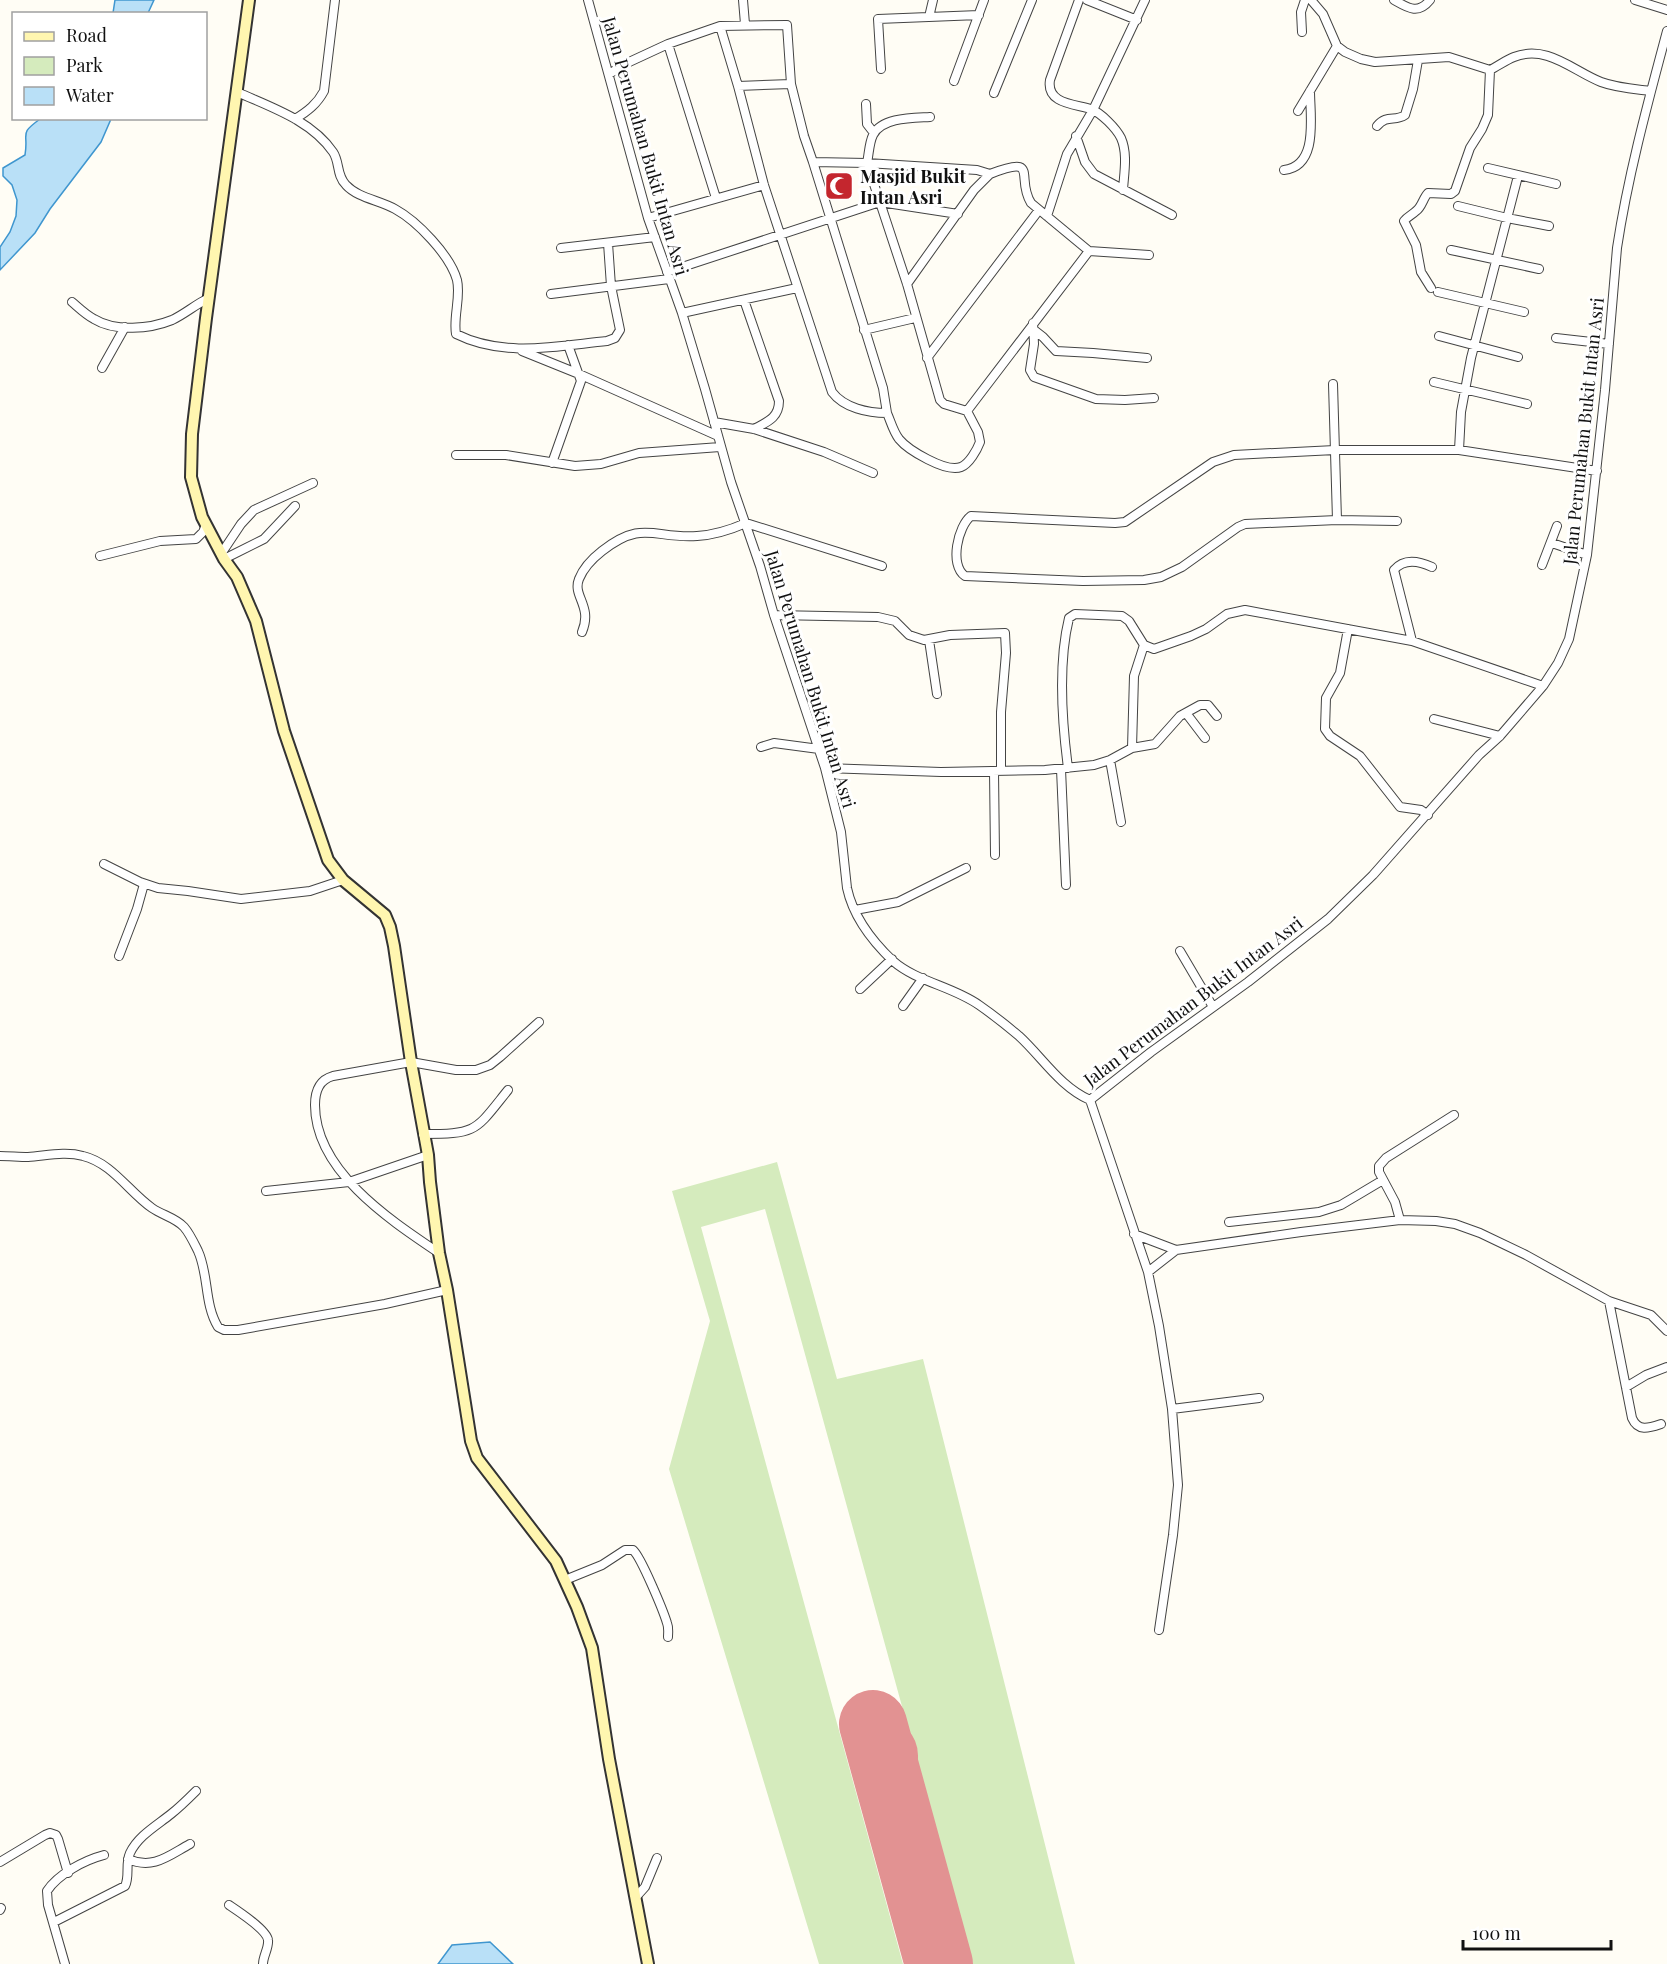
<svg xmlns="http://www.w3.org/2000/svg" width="1667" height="1964" viewBox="0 0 1667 1964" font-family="'Playfair Display',serif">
<rect width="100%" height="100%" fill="#fffdf5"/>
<path fill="#d5ebbd" d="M777 1162 837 1379 923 1359 1075 1964H973L765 1209 701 1227 903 1964H819L669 1469 710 1321 672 1191Z"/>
<path fill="#b9e0f7" stroke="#3f96cf" stroke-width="1.5" d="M115 0H154L148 13H113Z
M40 119H111L101 142 50 209 35 233 0 270V247L10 232 16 216 17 200 12 185 3 176V168L25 155C29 132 18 135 40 119Z
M490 1942 513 1964H438L452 1945Z"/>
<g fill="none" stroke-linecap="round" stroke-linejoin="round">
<path stroke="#e29292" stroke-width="27" d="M896 1810C896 1804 895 1797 896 1791 899 1773 913 1754 897 1738 887 1728 866 1733 862 1747 860 1753 863 1759 866 1765L900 1822"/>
<path stroke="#e29292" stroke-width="68" d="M873 1724 939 1964"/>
<g stroke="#444" stroke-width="10">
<path id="street" d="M588 0 648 218 682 313 705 389 731 482 760 566 774 615 825 768 841 832 847 888C853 916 873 942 893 961 917 982 952 986 979 1005 992 1014 1006 1025 1019 1036 1042 1057 1060 1087 1090 1100L1151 1052 1248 982 1328 919 1373 875 1479 755 1500 736 1543 686 1558 663 1569 639 1587 555 1605 390 1617 248C1628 175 1648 102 1667 31
M743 0 745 24
M1079 0 1050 80C1046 104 1075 104 1091 109 1101 113 1116 128 1121 138 1128 154 1124 173 1123 190
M1087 0 1137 20
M1311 0 1323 14 1337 46 1345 52 1361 59 1375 62 1449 57 1490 70C1498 66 1506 60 1514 57 1547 44 1573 71 1601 82 1617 88 1635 89 1651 91
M1394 0C1408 8 1418 15 1430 0
M1635 0 1667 10
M929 17 933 0
M1302 32 1301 12 1305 0
M668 44 716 198
M881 69 878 19 979 15
M609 74 627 63 668 44 720 26 787 25 791 84 804 136 813 162 883 388 887 413C868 413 844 408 832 392L764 185 738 86 720 26
M954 81 984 0
M738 86 791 84
M237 92C270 107 311 120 333 152 340 162 336 175 346 185 358 198 379 200 395 209 417 221 450 255 457 280 461 297 453 317 456 334 504 358 557 346 607 341L615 338 620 330 611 286 608 243
M994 93 1032 0
M866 104 867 124 874 133
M1298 111 1337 46
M295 119C308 111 317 104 324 91L335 0
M1377 126C1387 114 1395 122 1405 115L1413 89 1418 60
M1076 136 1085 162 1094 174 1172 215
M813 162 867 163 907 284 940 400 944 404 967 411 1089 251 1031 203C1015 178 1041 154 990 174
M1488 168 1556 184
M1284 170C1319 166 1310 116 1310 91
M1458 206 1507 218 1549 226
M1047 216 1067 154 1093 110 1145 0
M648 218 764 185
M561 248 655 237
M1451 250 1539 269
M1089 251 1149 255
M667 272 880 202 958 214
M907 284 974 190 990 174 977 170 867 163C869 154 869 143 873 135 882 117 914 118 930 117
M1431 288 1421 272 1416 245 1404 221C1408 216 1412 215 1416 211 1422 207 1423 198 1428 193L1451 194 1455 191 1470 148 1482 129 1488 115 1490 70
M1438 292 1524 312
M551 294 669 279
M744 300 779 401C779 418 767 422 754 429
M72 302C79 308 86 315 94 319 115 332 150 329 172 320 185 314 196 304 209 298
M682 313 797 288
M1033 323 1034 344 1030 370 1034 377 1096 399 1125 400 1154 398
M864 330 915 318
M1034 330 1043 337 1056 351 1093 353 1147 358
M1439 336 1518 357
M1556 338 1609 344
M522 351 579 374 718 436
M927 358 1039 210
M102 368 125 327
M1434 382 1527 404
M1333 384 1337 520
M887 413C891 422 893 431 899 439 908 450 946 473 961 467 969 464 977 450 980 442L978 432 967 411
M714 422 754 429 824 452 873 473
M1459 450 1461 412 1471 358 1518 176
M456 455H506L575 466 601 464 639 453 720 447
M552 463 581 381 568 345
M1397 521 1337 520 1245 524 1238 527 1182 567 1161 577 1144 580 1083 581 965 576C949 565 958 526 971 516L1115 523 1125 522 1213 462 1234 455 1335 450H1459L1597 471
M1552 543 1587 555
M221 554 241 524 254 510 313 483
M100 556 160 541 196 539 203 532 206 525
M224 559 264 539 295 506
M1542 565 1557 526
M774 615 878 617 895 621 909 635 924 640 950 635 1005 633 1006 653 1001 712V771
M1348 629 1340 673 1326 698 1325 729 1330 736 1360 756 1400 807 1421 810 1428 815
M582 632C593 606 572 596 579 579 583 569 593 558 602 551 643 519 654 539 697 536 715 535 730 530 746 523L882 566
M929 640 937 694
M1412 641 1394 570C1404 558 1419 561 1432 567
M1186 713 1205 738
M1434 719 1500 736
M761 747 774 743 819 749
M1132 748 1134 676 1144 645
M1110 760 1121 822
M825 768 941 772 1045 770 1094 765 1110 760 1132 748 1155 744 1180 716 1200 705H1208L1217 716
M1068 768C1062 722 1058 663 1069 618L1075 614 1122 616 1129 621 1144 645 1154 649 1191 636 1206 629 1227 614 1245 610 1412 641 1543 686
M1061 769 1066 885
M994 771 995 855
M104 864 140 882 158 888 188 891 241 899 310 891 343 880
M855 910 898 902 966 868
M1180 951 1213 1007
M119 956 137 909 144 884
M860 989 892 959
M903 1006 923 978
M1090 1100 1148 1272 1159 1326 1172 1409 1178 1485 1173 1535 1159 1630
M423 1134C478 1134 475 1131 508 1090
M0 1156C9 1156 19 1157 28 1157 45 1156 65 1151 83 1156 112 1163 129 1192 152 1208 162 1215 176 1218 184 1227 190 1234 194 1243 198 1251 209 1275 204 1304 218 1327L224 1330H238L385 1304 447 1290
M266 1191 349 1182 428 1155
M1400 1220 1395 1202 1379 1172V1166L1386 1158 1454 1115
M1229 1222 1319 1212 1341 1205 1383 1180
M1134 1234 1176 1250
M439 1253C390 1220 315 1171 315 1105 315 1091 319 1080 333 1076L411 1062 456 1070H476L490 1065 500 1057 539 1022
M1148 1272 1176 1250 1301 1232 1400 1220 1436 1221 1455 1224 1480 1233 1526 1255 1609 1301 1651 1315 1667 1331
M1609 1301 1632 1418C1638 1432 1649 1428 1661 1424
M1626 1387 1646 1375 1667 1367
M1172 1409 1259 1398
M565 1580 602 1565 625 1550H633C641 1557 663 1610 667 1623 669 1628 668 1633 668 1637
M128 1859C153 1870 168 1856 190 1844
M0 1862 45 1835 50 1833 56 1835 58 1839 68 1873
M636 1897 645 1887 657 1858
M229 1905C238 1911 267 1930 268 1940 269 1948 263 1956 263 1964
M0 1910 1 1908
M54 1922 125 1886C130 1876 125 1864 130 1853 138 1836 156 1826 171 1814 180 1807 188 1799 196 1791
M65 1964 48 1905 47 1891C58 1874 85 1860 104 1855"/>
</g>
<g stroke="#333" stroke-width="14">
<path id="secondary" d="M249 0 206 318 192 434 191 477 202 517 224 559 237 577 256 621 284 731 328 860 343 880 385 915 390 927 394 946 411 1062 428 1155 430 1182 439 1253 447 1290 471 1441 477 1458 556 1561 577 1607 592 1648 609 1759 648 1964"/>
</g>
<use href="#street" stroke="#fff" stroke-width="8"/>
<use href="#secondary" stroke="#fff6b0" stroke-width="10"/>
</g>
<defs>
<g id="mosque-square" transform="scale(1.5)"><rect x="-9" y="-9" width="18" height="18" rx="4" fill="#c4262e" stroke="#fff"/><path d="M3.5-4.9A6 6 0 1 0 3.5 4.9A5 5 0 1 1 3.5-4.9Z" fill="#fff"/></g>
</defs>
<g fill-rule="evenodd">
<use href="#mosque-square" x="839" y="186"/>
</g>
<g text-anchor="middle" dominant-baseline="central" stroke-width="6" stroke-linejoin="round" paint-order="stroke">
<g font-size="18" fill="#111" stroke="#fff">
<text transform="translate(646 146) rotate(74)">Jalan Perumahan Bukit Intan Asri</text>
<text transform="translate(1583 431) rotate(-84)">Jalan Perumahan Bukit Intan Asri</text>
<text transform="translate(811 679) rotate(73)">Jalan Perumahan Bukit Intan Asri</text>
<text transform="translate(1193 1001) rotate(-37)">Jalan Perumahan Bukit Intan Asri</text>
</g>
<g font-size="18" font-weight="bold" fill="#111" stroke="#fff" text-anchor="start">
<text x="860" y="176">Masjid Bukit<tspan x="860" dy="21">Intan Asri</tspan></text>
</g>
</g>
<rect x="12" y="12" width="195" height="108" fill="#ffffff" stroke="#a0a0a0" stroke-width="1.5"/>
<rect x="24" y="32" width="30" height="9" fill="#fff6b0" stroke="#a0a0a0" stroke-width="1.5"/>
<text x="66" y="42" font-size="18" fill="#111111">Road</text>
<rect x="24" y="57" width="30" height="18" fill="#d5ebbd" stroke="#a0a0a0" stroke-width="1.5"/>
<text x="66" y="72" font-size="18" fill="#111111">Park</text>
<rect x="24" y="87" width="30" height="18" fill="#b9e0f7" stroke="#a0a0a0" stroke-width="1.5"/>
<text x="66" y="102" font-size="18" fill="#111111">Water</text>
<path d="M1463 1940v9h148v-9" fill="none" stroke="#111111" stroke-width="3"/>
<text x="1472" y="1940" font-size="18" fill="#111111" stroke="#ffffff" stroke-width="4.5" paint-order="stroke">100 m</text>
</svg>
